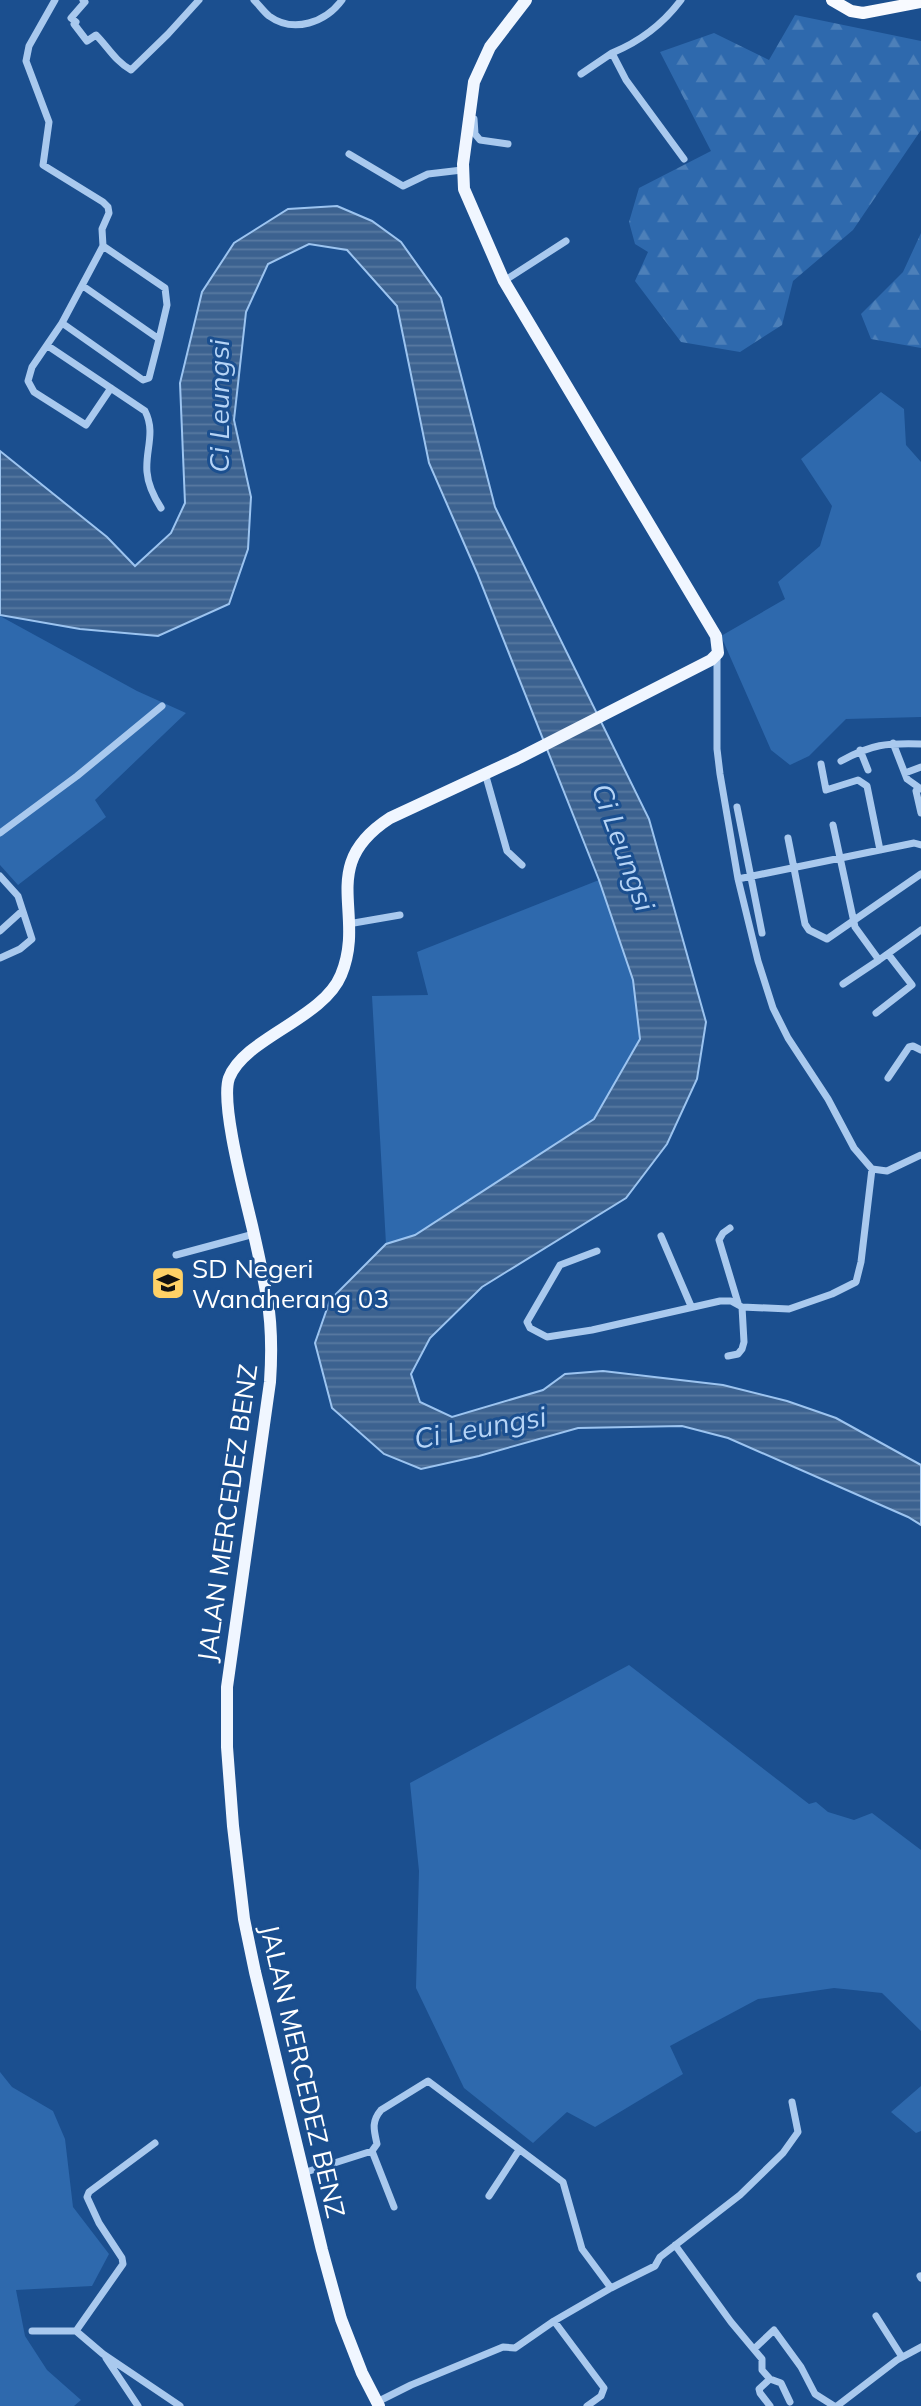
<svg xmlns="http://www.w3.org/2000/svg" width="921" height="2406" viewBox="0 0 921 2406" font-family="Mulish,sans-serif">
<defs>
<pattern id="forest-firs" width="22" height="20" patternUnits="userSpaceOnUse" patternTransform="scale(1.75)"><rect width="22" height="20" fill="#2e69ad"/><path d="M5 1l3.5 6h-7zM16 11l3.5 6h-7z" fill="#4d80b9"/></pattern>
<pattern id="water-rules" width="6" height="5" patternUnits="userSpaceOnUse" patternTransform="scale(1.75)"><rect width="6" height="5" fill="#3c6290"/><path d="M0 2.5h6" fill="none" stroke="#597aa1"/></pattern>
</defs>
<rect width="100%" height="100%" fill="#1b4f8f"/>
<path fill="#2e69ad" d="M881 392 904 409 906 445 921 462V717L846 719 809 756 790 765 771 750 721 636 785 599 778 582 820 546 832 506 801 459Z
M0 616 137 691 186 713 95 800 106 817 18 885 0 865Z
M599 880 633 980 640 1039 594 1118 415 1235 386 1244 372 996 428 995 417 952Z
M629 1665 809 1804 816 1802 828 1812 854 1820 872 1813 921 1850V2031L882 1993 834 1988 758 1999 670 2046 683 2074 595 2127 567 2112 533 2143 464 2088 416 1988 419 1871 410 1783Z
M0 2072 12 2087 53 2111 65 2139 73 2207 109 2254 92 2286 16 2290 25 2336 47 2370 81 2400 74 2406H0Z
M921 2086V2131L916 2133 891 2112Z"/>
<path fill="url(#forest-firs)" d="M795 15 921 41V130L853 230 793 281 782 325 740 352 681 342 635 281 648 252 635 244 629 222 639 188 711 151 660 52 714 33 769 60Z
M921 233V348L871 339 861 314 903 272Z"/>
<path fill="url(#water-rules)" stroke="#9cc4f0" stroke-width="2" d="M337 206 372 221 401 242 441 298 495 507 649 819 706 1022 697 1079 667 1144 626 1198 482 1287 430 1338 411 1374 420 1402 452 1417 543 1390 565 1374 603 1371 723 1385 787 1401 836 1418 921 1465V1525L908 1517 728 1438 682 1426 578 1428 479 1456 421 1469 384 1454 332 1408 315 1343 330 1300 386 1244 415 1235 594 1119 640 1039 633 980 599 880 477 573 429 463 397 306 347 250 309 244 268 264 246 312 234 420 251 497 248 549 229 604 158 636 80 629 0 615V451L107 537 135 566 171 533 185 503 180 383 202 292 234 243 288 209Z"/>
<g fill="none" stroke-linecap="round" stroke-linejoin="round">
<path stroke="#a9c9ee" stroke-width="7" d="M55 0 29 46 26 61 49 122 43 165 103 202 108 207 109 213 102 229 103 246 62 323 143 380 149 378 159 339
M83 0 85 2 71 18 76 22 74 24 87 41 96 35C108 47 115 61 131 70L168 34 199 0
M254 0C259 5 264 12 269 16 294 34 326 22 342 0
M681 0C663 24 639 42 612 53L626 80 684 159
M581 74 612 53
M474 119 475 134 480 140 508 144
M349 154 403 186 428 174 462 170
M504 281 566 241
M83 286 159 339 167 305 165 288 103 246
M62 323 32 367 28 381 34 392 86 425 111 388
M48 346 145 411C156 432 145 451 147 472 148 485 154 497 161 508
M717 654V749L720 774 738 879 758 961 773 1008 788 1038 828 1099 854 1148 872 1169 887 1171 921 1155
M893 743 907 779 921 789
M860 750 868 770
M841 761C872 744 886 743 921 744
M821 764 826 790 858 780 867 786 880 850
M485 773 507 851 522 865
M905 773 921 767
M916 791 921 813
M737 807 762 933
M833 825 855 927 879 960 921 930
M0 833 77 776 162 706
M788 838 805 924 809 930 827 939 921 874
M0 876 18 896 32 939 20 949 0 958
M738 879 914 843 921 845
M348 924 400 915
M0 931 22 911
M843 984 879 960
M876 1013 912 985 888 954
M888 1078 909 1047 913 1046 921 1050
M730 1228 723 1233 719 1240 738 1303
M661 1236 691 1306
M597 1251 560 1265 527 1322 530 1328 547 1337 592 1330 720 1301H731L742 1307 789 1309 832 1294 856 1282 861 1262 872 1169
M176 1255 254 1234
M728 1356 738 1354 742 1349 744 1342 742 1307
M372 2151 394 2207
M303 2173 372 2151 377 2144C374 2130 371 2122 381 2110L428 2081 563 2182 582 2249 611 2288
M489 2196 519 2150
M675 2245 731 2322 762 2359V2370L770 2379 759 2389 760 2393 770 2406
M920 2276 921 2278
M876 2316 902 2357
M554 2321 604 2388 601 2396 587 2406
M32 2331H76L103 2354 180 2406
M76 2331 123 2264 122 2258 99 2223 87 2197 89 2192 155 2143
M754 2349 774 2330 801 2367 815 2394 834 2406
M106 2358 138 2406
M770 2379 781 2383 790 2402
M377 2402 411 2385 503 2347 515 2348 554 2321 611 2288 655 2266 660 2257 740 2195 783 2153 798 2132 792 2102
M837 2406 897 2360 921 2347"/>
<path stroke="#f0f6ff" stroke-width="12" d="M379 2406 362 2373 341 2319 322 2250 255 1972 244 1919 233 1826 227 1747V1687L270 1382C272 1353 272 1326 267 1297 263 1275 258 1252 253 1230 246 1199 220 1104 229 1078 244 1038 323 1019 341 975 367 913 316 866 390 818L517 759 711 660 718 653 716 636 504 281 464 189 463 164 474 82 490 47 526 0"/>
<path stroke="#f8faff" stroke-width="12" d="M832 0 851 11 863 13 921 2"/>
</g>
<defs>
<g id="school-square" transform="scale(1.75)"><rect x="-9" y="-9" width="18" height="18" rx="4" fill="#ffd166" stroke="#1b4f8f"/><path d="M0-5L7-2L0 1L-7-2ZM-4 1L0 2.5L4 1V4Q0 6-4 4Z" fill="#111"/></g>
</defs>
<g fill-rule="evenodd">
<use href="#school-square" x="168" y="1283"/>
</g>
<g text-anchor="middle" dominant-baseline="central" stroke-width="6" stroke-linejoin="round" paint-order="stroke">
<g font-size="26" fill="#fff" stroke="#1b4f8f" text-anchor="start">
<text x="192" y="1268">SD Negeri<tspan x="192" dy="30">Wanaherang 03</tspan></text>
</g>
<g font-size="26" fill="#fff" stroke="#1b4f8f">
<text transform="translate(227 1513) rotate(-82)">JALAN MERCEDEZ BENZ</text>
<text transform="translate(303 2071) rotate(77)">JALAN MERCEDEZ BENZ</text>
</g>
<g font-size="28" font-style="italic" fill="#b5d3f5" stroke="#1b4f8f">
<text transform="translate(218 406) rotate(-90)">Ci Leungsi</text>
<text transform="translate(624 847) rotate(70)">Ci Leungsi</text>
<text transform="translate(480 1427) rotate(-10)">Ci Leungsi</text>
</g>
</g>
</svg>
